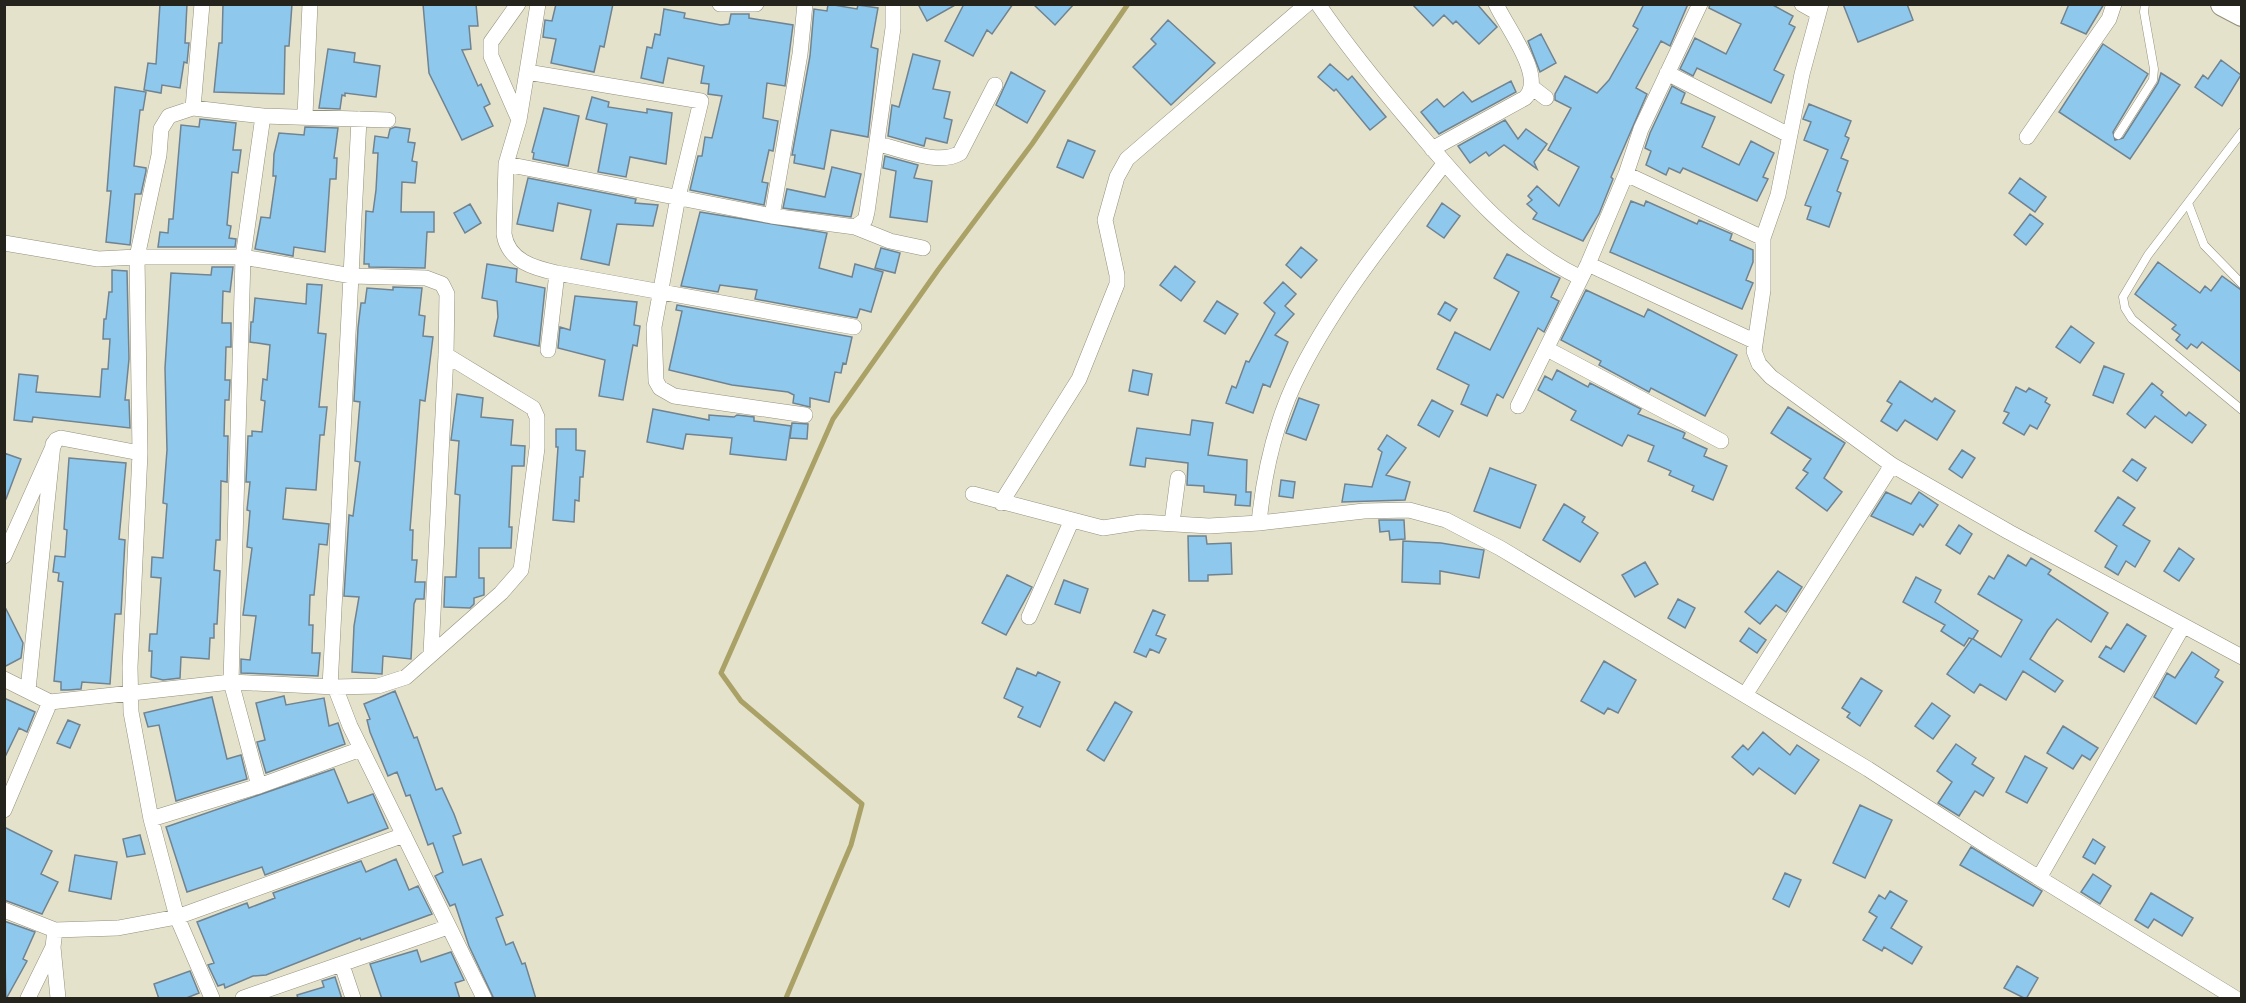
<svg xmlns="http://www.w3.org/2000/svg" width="2246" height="1003" viewBox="0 0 2246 1003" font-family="'Public Sans',sans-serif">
<rect width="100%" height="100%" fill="#e5e2cc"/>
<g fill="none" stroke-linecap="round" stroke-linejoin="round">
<path stroke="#aaa166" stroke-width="5" d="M786 998 851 845 862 804 741 701 721 673 833 419 938 270 1032 144 1128 4"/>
</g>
<path fill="#8ec8ed" stroke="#708390" stroke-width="1.5" d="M160 4H187L185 43H189L187 63 184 62 180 88 162 85 161 93 144 90 148 63 156 64Z
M223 4H292L289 46H285L284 94 214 92 219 43H222Z
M423 4H476L478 26H469L471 49 462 50 478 86 481 84 490 104 484 107 493 126 462 140 429 73Z
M556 4H613L604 47 600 46 594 72 551 63 556 39 543 37 545 20 552 21Z
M828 4 857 9 858 5 878 8 871 47 878 49 868 137 831 130 824 169 794 163 795 155H792L810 56 814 9 827 11Z
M918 4H957L927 21Z
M964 4H1013L992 34 987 30 973 56 945 41Z
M1033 4H1074L1055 25Z
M1412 4H1477L1497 27 1479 44 1456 21 1453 24 1444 15 1433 26Z
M1644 4H1688L1670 46 1661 41 1636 88 1647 94 1611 177 1613 179 1599 214 1583 241 1533 219 1537 213 1527 204 1532 200 1528 196 1537 186 1559 206 1579 167 1548 150 1571 108 1555 100V94L1565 76 1597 93 1609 80 1638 29 1633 26Z
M1710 4H1771L1793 16 1789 24 1795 27 1774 70 1784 75 1771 103 1697 68 1693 76 1680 69 1695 38 1726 54 1741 24 1709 8Z
M1843 4H1907L1913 20 1858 42Z
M2069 4H2104L2086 34 2061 23Z
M664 9 685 13 684 18 721 25 729 24 731 14H749V18L793 25 785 86 767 83 763 118 778 121 773 151 769 150 762 182 768 183 764 205 690 190 698 156H702L705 137 712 138 722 96 708 94 709 84 701 83 704 66 668 58 663 83 641 78 647 47 652 48 655 34 660 35Z
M1168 20 1215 63 1171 105 1133 67 1156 44 1151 39Z
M1541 34 1556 63 1540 72 1528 41Z
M2103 44 2148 74 2113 132 2115 140 2123 138 2158 83 2161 73 2180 85 2130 159 2059 112Z
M328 49 355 53 354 62 380 66 376 97 345 93V96L342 95 340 109 319 108Z
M913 54 940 61 933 89 950 92 944 118 952 120 947 143 926 138 924 146 888 136 892 105 899 107Z
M2221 60 2241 75 2222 106 2195 87 2203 75 2208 79Z
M1330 64 1348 80 1352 76 1386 117 1370 130 1336 89 1334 91 1318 77Z
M1011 72 1045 91 1027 123 996 105Z
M1511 81 1516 92 1439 134 1421 112 1437 99 1444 107 1463 92 1472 102Z
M1672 86 1685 93 1681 103 1715 117 1702 147 1739 165 1751 141 1774 153 1763 177 1768 179 1757 201 1683 168 1680 173 1669 168 1666 175 1646 165 1651 151 1645 148 1650 133Z
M115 87 146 92 143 110H140L134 166 146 168V171L141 194H135L130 245 106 242 111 191H107Z
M592 97 609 102 608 107 647 113V109L672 113 666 164 630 157 626 177 598 172 607 124 586 119Z
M1809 104 1851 121 1845 136 1849 138 1841 158 1848 161 1837 191 1841 193 1829 227 1807 219 1811 207 1805 205 1828 150 1804 140 1811 122 1803 119Z
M544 108 579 116 568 166 533 159 534 153 532 152Z
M200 119 236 123 233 150H241L238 173 232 172 227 225 231 226 229 238 236 239 235 247H158L160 232 168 233 169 219H173L181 125 199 127Z
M1505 120 1518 139 1526 129 1547 144 1534 162 1537 169 1504 145 1489 156 1486 152 1470 163 1458 146Z
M305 127 338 128 334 158H337L336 179H330L325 252 294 247 293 256 255 249 261 217 270 218 276 176H273L274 154 279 133 304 135Z
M395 127 410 129 408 142 415 143 412 161 417 162 415 183 402 182 401 212H434V232H427L425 268 369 267V264H364L366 211 373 212 376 190 378 153H373L375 136 388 138 390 129Z
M1068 140 1095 151 1083 178 1057 167Z
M885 156 918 165 914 178 932 181 927 222 890 217 896 171 883 168Z
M832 167 861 174 851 217 783 208 787 189 825 197Z
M528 178 636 199 635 203 658 205 653 226 617 224 609 265 581 259 591 210 558 203 553 231 517 224Z
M2020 178 2046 197 2035 212 2009 193Z
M1631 201 1644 206 1646 201 1697 224 1699 220 1732 234 1730 240 1753 250V262L1746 280 1753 283 1742 309 1610 252Z
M1442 203 1460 216 1444 238 1427 226Z
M470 204 481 223 465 233 454 213Z
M700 212 827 233 819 268 852 277 855 264 883 272 871 312 860 309 857 318 755 299 757 290 720 285 718 292 681 286Z
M2030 214 2043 224 2026 245 2014 235Z
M1301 247 1317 260 1301 278 1286 265Z
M881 248 900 253 895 273 875 268Z
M1507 254 1560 278 1551 297 1559 301 1544 332 1538 328 1503 398 1497 394 1487 416 1461 404 1469 385 1437 369 1455 332 1490 350 1519 292 1494 278Z
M2158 262 2200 293 2205 286 2211 291 2222 276 2241 290V372L2202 342 2197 348 2191 344 2187 349 2176 340 2180 335 2172 329 2176 325 2135 294Z
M487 264 517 269 516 282 545 288 539 346 494 336 498 317 497 301 482 298Z
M1175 266 1195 282 1181 301 1160 285Z
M212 267H233L230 292 223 291 222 323H231V347H226L225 380H230L229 400H225L224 436H228L227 482 221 481 220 540H216L214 570 220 571 217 624H214V638H210L209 659 181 657 180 678 163 680 151 677 152 651H149L150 634H157L161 578 151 577 152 557 163 558 167 504 163 503 167 450 165 368 171 273 211 275Z
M112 270 127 271 129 359 125 400H129L130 428 33 417 32 422 14 420 19 374 38 376 36 392 100 397 102 369H108L110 339H103L104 319H106L109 292H112Z
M1283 282 1296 294 1285 306 1294 314 1275 335 1288 342 1270 387 1263 384 1253 413 1226 403 1232 386 1236 388 1246 361 1249 362 1275 313 1264 303Z
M307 284 322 285 318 333 326 334 319 407H327L324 435H320L316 490 286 488 283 519 329 524 327 545 319 544 314 595H310L309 625H313L312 653H320L318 676 241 673V659L250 660 256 616 243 615 252 548 247 547 250 511 247 510 250 482H246L248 436H252V431L262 432 265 401 261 400 263 379 267 380 270 345 250 342 251 322H253L255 298 306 304Z
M393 287 422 288 419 315 425 316 423 336 433 337 425 401 420 400 410 530H413L412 560H417L415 582H425L424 599H416L414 604 411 659 383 656 382 674 352 672 354 626 359 597 344 596 349 515 353 516 360 462 355 461 360 402 354 401 358 328 361 303H365L367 288 393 290Z
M1586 290 1644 317 1648 309 1737 355 1705 416 1651 388 1649 392 1599 365 1601 361 1561 340Z
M575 296 637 302 634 325 640 326 637 346 633 345 623 400 599 396 605 360 558 348 560 327 570 330Z
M1217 301 1238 314 1225 334 1204 321Z
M1445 302 1457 309 1450 321 1438 314Z
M677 305 852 337 846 364 843 363 841 373 835 372 829 402 810 398V407L793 403 794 395 788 392 732 385 669 370 682 311 676 310Z
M2071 326 2094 343 2080 363 2056 347Z
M2104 366 2124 374 2113 403 2093 395Z
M1133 370 1152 374 1148 395 1129 391Z
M1557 370 1588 387 1590 383 1641 409 1638 414 1683 432 1685 433 1683 438 1707 449 1704 456 1727 466 1713 500 1692 491 1694 486 1669 475 1671 471 1648 461 1654 446 1628 435 1622 446 1571 420 1576 411 1538 390 1545 376 1552 380Z
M1900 381 1932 402 1935 398 1955 411 1937 440 1905 420 1897 431 1881 421 1892 404 1887 401Z
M2152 383 2163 392 2161 395 2186 416 2189 412 2206 425 2192 443 2155 416 2145 428 2127 414Z
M2016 387 2026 392 2029 388 2047 398 2045 402 2050 405 2037 429 2030 425 2024 435 2003 423 2009 413 2004 411Z
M457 394 483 398 481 417 513 420 511 445 525 446 524 466H512L509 527H512L511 548H479V578H484V595L474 598V604L470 608 444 607 445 577H456L460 495 455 494 459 441 451 440Z
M1299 398 1319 405 1306 440 1286 433Z
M1432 400 1453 411 1439 437 1418 425Z
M1788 407 1845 443 1824 478 1842 492 1827 511 1796 488 1808 473 1803 470 1811 459 1771 433Z
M653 409 709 420V415L734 417 737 415 754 417V421L791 426 786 460 730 454 732 438 686 434 683 449 647 442Z
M1192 420 1213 423 1208 455 1247 460 1246 492H1251L1250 506 1235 505 1236 495 1204 492V486L1187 485 1188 463 1146 458 1145 467 1130 465 1137 428 1190 435Z
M792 423 808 424 807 439 790 438Z
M556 429H576V450L585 451 583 477H580L579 501 575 500 574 522 553 520 558 447H556Z
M1387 435 1406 448 1386 475 1410 482 1405 500 1342 502 1345 484 1372 487 1382 452 1378 449Z
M1962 450 1975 458 1962 478 1949 469Z
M4 453 21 459 6 499H4Z
M69 458 126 463 119 539 125 540 121 614H115L110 684 82 682 81 689 68 690H61V682L54 681 63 582 58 581 59 573 53 572 55 556 65 557 67 530 64 529Z
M2132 459 2146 468 2137 481 2123 471Z
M1490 468 1536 485 1520 528 1474 511Z
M1281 480 1295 482 1293 498 1279 496Z
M1886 492 1911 504 1919 492 1938 505 1923 527 1920 524 1913 535 1871 516Z
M2118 497 2135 508 2123 525 2150 541 2135 567 2126 561 2118 575 2105 567 2117 546 2095 531Z
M1564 504 1585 517 1582 522 1598 533 1580 562 1543 540Z
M1379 520H1404L1405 539 1390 540 1389 531 1380 532Z
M1959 525 1972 534 1960 554 1946 545Z
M1188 536H1206L1207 544 1231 543 1232 574 1208 575V581H1189Z
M1403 541 1441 543 1484 550 1479 578 1440 571V584L1402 582Z
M2179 548 2194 559 2179 581 2164 571Z
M2008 555 2026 566 2031 558 2051 570 2048 574 2108 613 2091 642 2057 619 2048 630 2030 659 2063 681 2055 692 2023 671 2006 700 1980 684 1974 693 1947 674 1972 639 1969 638 1964 646 1941 631 1945 625 1903 602 1916 577 1941 590 1935 602 1978 631 1973 639 2001 657 2022 620 1978 594 1989 576 1994 579Z
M1645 562 1658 584 1635 597 1622 575Z
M1778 571 1802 587 1786 612 1776 605 1760 624 1745 612Z
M1007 575 1032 587 1006 635 982 623Z
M1064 580 1088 589 1080 613 1055 604Z
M1678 599 1695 608 1685 628 1668 618Z
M4 605 23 643 21 658 4 667Z
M1153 610 1165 615 1156 635 1166 639 1159 653 1150 649 1146 657 1134 652Z
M2127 624 2146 636 2124 672 2099 657 2106 646 2111 649Z
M1749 628 1766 640 1757 653 1740 641Z
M2192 652 2219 670 2215 677 2223 682 2196 724 2154 697 2167 673 2175 678Z
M1604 661 1636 680 1618 713 1608 708 1604 714 1581 701Z
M1017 668 1036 676 1038 672 1060 682 1040 727 1018 717 1023 707 1004 698Z
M1861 678 1882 691 1860 726 1847 717 1850 713 1842 708Z
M395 691 414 738 417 737 436 790 442 788 454 814 461 833 453 836 463 865 481 859 503 915 496 918 506 945 513 942 522 964 525 963 536 999H494L469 946 455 904 450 906 435 876 443 872 433 843 428 845 410 795 406 796 397 772 388 776 370 732 367 720 370 719 364 704Z
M284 696 286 705 324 698 329 726 338 723 345 744 266 773 257 742 265 740 256 703Z
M212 697 227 759 241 755 247 779 176 801 159 725 148 727 144 713Z
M4 698 35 712 27 732 19 728 4 759Z
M1115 702 1132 712 1104 761 1087 750Z
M1932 703 1950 716 1933 739 1915 726Z
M68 720 80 725 70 748 57 743Z
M2063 726 2098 748 2090 760 2082 755 2073 769 2047 753Z
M1763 732 1790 755 1797 745 1819 760 1795 794 1759 768 1753 775 1732 757 1743 745 1748 750Z
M1956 744 1976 758 1972 764 1994 778 1983 796 1975 791 1959 816 1938 803 1952 782 1937 771Z
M2025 756 2047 768 2027 803 2006 792Z
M334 769 348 803 373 794 388 828 265 875 262 867 187 892 166 827Z
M1860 805 1892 820 1865 878 1833 863Z
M4 827 52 851 41 874 58 882 42 914 4 900Z
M140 835 145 854 127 857 123 839Z
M2093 839 2105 847 2095 864 2083 857Z
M1971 847 2042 891 2033 906 1960 865Z
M75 855 117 862 111 899 69 891Z
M396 859 409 890 418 886 432 914 361 940 360 938 266 975 253 976 225 988 224 984 218 986 208 965 214 963 197 922 247 903 249 908 275 898 273 893 361 861 366 872Z
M1785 873 1801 880 1789 907 1773 899Z
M2093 874 2111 886 2100 904 2081 892Z
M1890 891 1907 901 1891 928 1922 947 1912 964 1884 947 1882 951 1863 940 1877 917 1869 912 1879 895 1885 899Z
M2151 893 2193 918 2182 936 2154 919 2148 928 2135 920Z
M4 921 35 932 23 959 27 961 6 999Z
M417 950 421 962 451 952 464 980 455 983 460 999H382L370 964Z
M2017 966 2038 978 2026 999 2004 988Z
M190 971 199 993 184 999H159L154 984Z
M335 977 342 999H298L297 995 324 987 322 981Z"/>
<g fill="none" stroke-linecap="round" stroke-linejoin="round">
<g stroke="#93907c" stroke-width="9">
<path id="service" d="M2242 132 2148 255 2123 297 2125 308 2132 319 2242 410
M2118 135 2153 80 2154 69 2144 12 2145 4
M2188 203 2204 245 2242 284"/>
</g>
<g stroke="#93907c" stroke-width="16">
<path id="minor" d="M518 4 491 42V56L519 120
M538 4 519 120 506 164 504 234C508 261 534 268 557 273L854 327
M720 4H756
M1318 4C1348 48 1381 88 1415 128 1463 185 1512 245 1581 278
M1700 4 1641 129 1626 174 1763 238
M1802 4 1818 13
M1821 4 1802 74 1778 195 1763 238V290L1754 351 1759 364 1771 377 1892 465 2009 532 2242 657
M527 72 701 101 678 197 654 327 656 381 660 388 674 396 805 415
M1667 73 1789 135
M1533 88 1546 98
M193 108 202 4
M305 115 310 4
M2027 137 2109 19 2114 4
M878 144C901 149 939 166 960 153L995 85
M1432 149 1525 98C1547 78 1506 27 1496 4
M506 164 772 216 855 227 865 220 867 212 893 28V4
M1444 164C1393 230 1339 296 1301 370 1277 416 1264 472 1259 523L1364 511 1409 510 1446 520 1500 548 1868 769 1987 846 2235 998
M772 216 800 54 805 4
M855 227 890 241 923 248
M4 243 98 259 137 257H243L352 276 426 278 442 284 447 294 446 355 431 653
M1588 264 1754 341
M1547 349 1721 441
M548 350 557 273
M1518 406 1588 264 1626 174
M973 494 1103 528 1141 522 1209 526 1259 523
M1001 503 1079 379 1117 284V275L1105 220 1117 177 1127 159 1307 4
M1172 523 1178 478
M4 556 56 440 61 438 140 453
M1029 617 1071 522
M4 679 50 702 231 682 335 687 378 686 406 677 501 593 521 570 537 448V417L533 408 446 355
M330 687 359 119
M335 687 350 726 484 998
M28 690 53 444
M1745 695 1892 465
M259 786 231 682 243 257 263 116
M4 810 50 702
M151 819 259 786 361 749
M2039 878 2183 626
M4 910 55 930 53 947 28 998
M55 930 118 928 177 917 404 835
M53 947 58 998
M342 965 353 998
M212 998 177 917 151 819 131 712 130 667 140 453 137 257 159 155 161 129 169 116 193 108 263 116 388 120
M243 998 448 927"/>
</g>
<g stroke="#93907c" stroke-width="26">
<path id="trunk" d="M2223 4 2242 14"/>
</g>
<use href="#service" stroke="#fff" stroke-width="8"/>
<use href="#minor" stroke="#fff" stroke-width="15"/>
<use href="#trunk" stroke="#fff" stroke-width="24"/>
</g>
<rect width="2246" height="1003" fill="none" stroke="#25241c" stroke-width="12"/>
</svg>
